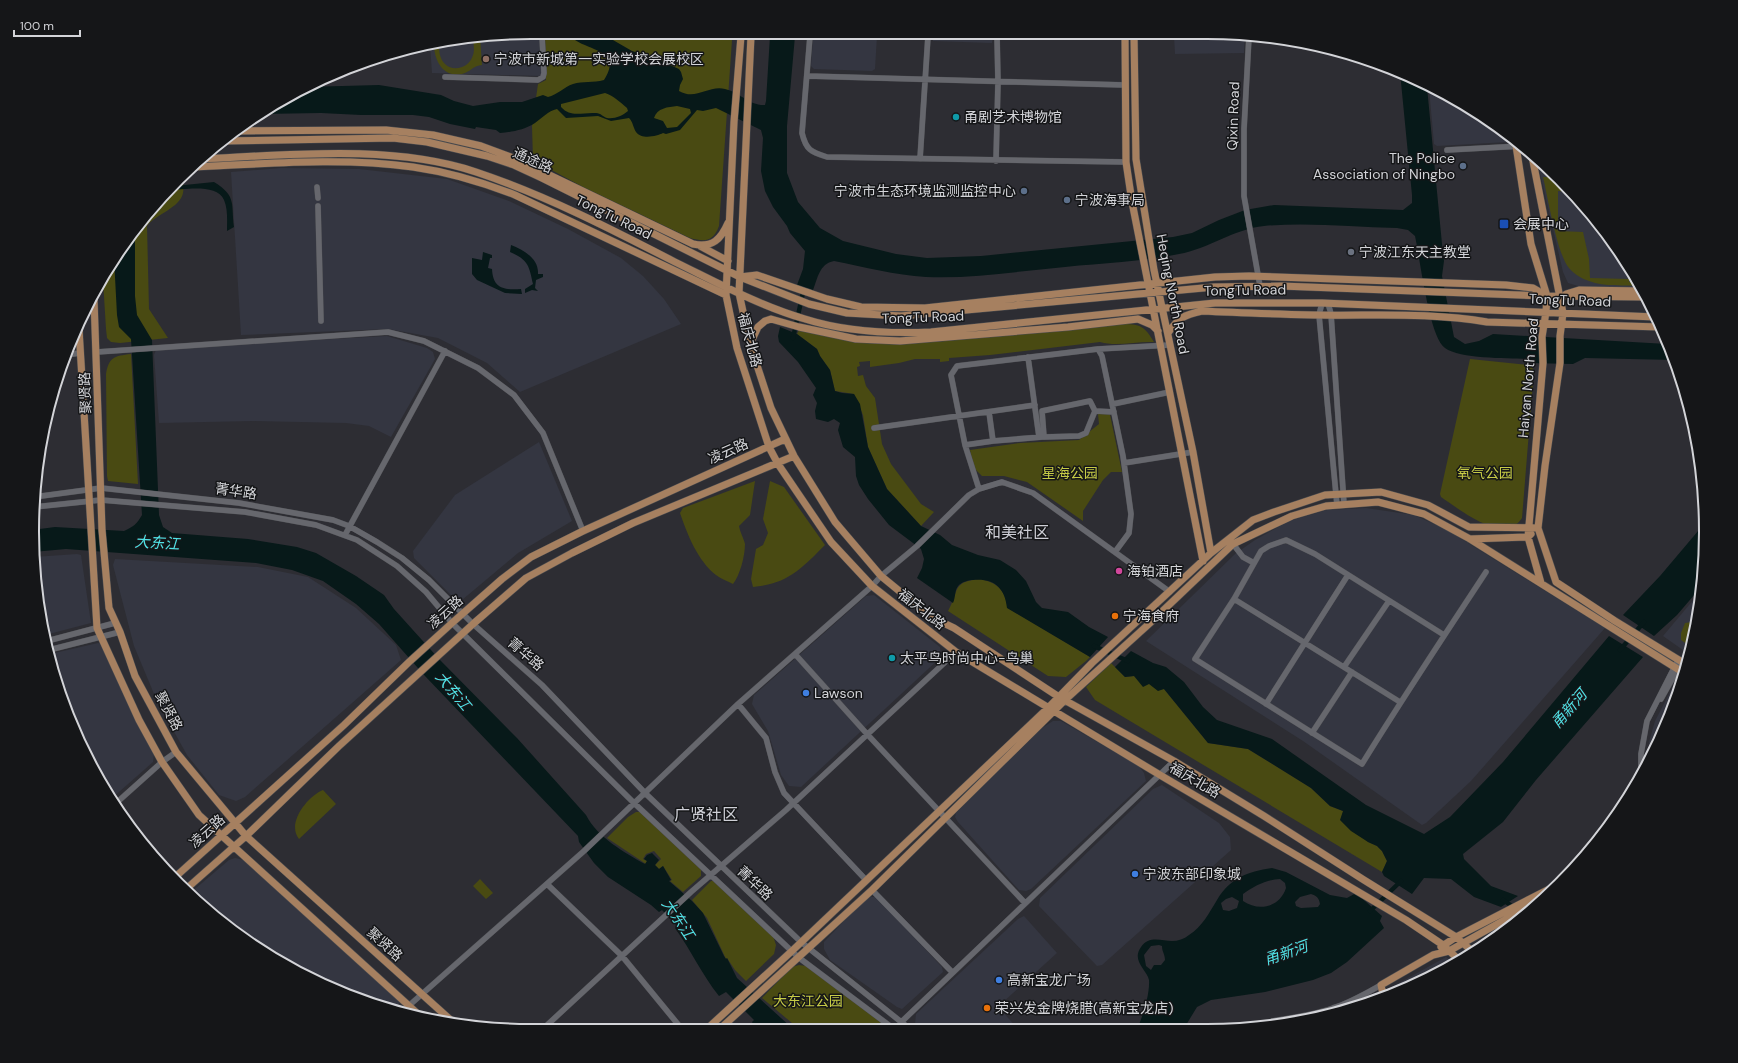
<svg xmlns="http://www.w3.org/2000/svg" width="1738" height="1063" viewBox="0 0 1738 1063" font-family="'DM Sans','Noto Sans SC',sans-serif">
<rect width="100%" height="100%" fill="#2d2d33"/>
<path fill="#343641" d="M466 36H541L542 76 432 73 430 45Z
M813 36H877L875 69 872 71 814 69 811 66Z
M933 36H993L992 43 933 41Z
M1174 36H1245L1244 53 1175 54Z
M1429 88 1510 135 1508 142 1437 146 1434 144Z
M1537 160 1582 202 1639 282 1642 288 1578 286 1568 283 1563 272Z
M281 168 359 169 447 179 509 201 568 229 621 258 643 276 664 299 681 324 520 392 487 363 438 338 388 329 241 335 231 172Z
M387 336 427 348 433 352 435 359 391 437 369 426 346 423 253 421 159 423 154 355 156 350 239 344Z
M539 442 572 521 518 553 462 600 453 597 414 558 413 551 455 495Z
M1366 508 1414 515 1447 530 1605 628 1471 781 1426 823 1422 825 1303 741 1146 641 1235 554 1255 540 1289 521 1327 510Z
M77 554 81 555 91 623 45 635 36 597 34 557Z
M115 559 258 567 308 577 356 608 396 645 401 660 245 797 236 801 219 795 187 755 157 701 134 646 113 565Z
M1700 592 1690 655 1663 636Z
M874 595 940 647 941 657 801 787 789 786 781 775 768 731 752 704 754 695 866 596Z
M98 643 101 644 126 700 154 754 153 762 111 799 58 692 50 654Z
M1679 675 1683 677 1655 752 1648 762 1649 742 1655 721Z
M1053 721H1061L1139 766 1144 773 1146 781 1031 889 1026 891 1019 890 958 822 955 817 956 813 1042 728Z
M1162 785 1219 823 1230 837 1231 850 1102 965 1097 966 1039 906 1040 898 1153 789Z
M235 858 244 860 400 1001 397 1007 396 1008 341 993 228 928 189 894 229 860Z
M871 897H877L942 967 943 972 902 1009 897 1007 830 960 824 949V942L864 900Z
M1024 916 1057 953 1001 1004V1010L1018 1029H918L915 1024 916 1014 1018 919Z
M1446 957 1455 964 1389 992 1390 988Z"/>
<path fill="#494a12" d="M473 36H480L482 65C473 66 472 70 465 73 444 80 434 61 434 44L439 43C439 50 439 58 445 64 454 73 470 67 473 55 475 50 473 42 473 36Z
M545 36H689L732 40 719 226C713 242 705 242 690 238L583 187 533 160 532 126 538 84 546 80Z
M1550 172 1571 192 1558 191V231L1583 232 1589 259 1590 278 1629 279V282H1639L1641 286C1624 285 1605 287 1589 281 1582 279 1574 274 1569 268 1557 254 1548 198 1543 177H1550Z
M180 177H182C183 182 184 188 183 193 180 208 156 214 147 226L149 309 168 338 120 343 111 342 107 338 106 329 103 280 116 254Z
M1124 324C1141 324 1145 327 1154 342 1137 341 1117 347 1100 342L990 355 949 358V361L940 362V359H915L899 363 870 367V361L859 362 860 366 857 367 858 376 863 375 866 386 875 398 882 444 891 464 921 504 934 512 921 526 887 489 868 447 863 415 854 394 835 391 830 370 820 356 817 349 797 334 799 330 858 342H934Z
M131 354 138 484 108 481 107 476 106 374C109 357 114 356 131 354Z
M1470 359 1529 365 1534 370 1522 518C1504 546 1459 509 1441 497L1440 494Z
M1109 410 1122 472H1111L1103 480 1083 511V521L1027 482 1004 476H982L973 467 970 450 1020 443 1079 440 1099 424 1098 414Z
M755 481 750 515 739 526C740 532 744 539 745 544 745 556 740 575 733 584 728 581 721 579 716 575 698 561 687 534 680 513L683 508Z
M770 481 784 487 825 545C802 568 788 584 753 587L751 579 756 549 763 545 768 533 763 519Z
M980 579C998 583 1005 590 1008 608L1090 657 1086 661 1066 677 1048 676 948 611C960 590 951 582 980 579Z
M1692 622H1695L1691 647 1681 640V633L1685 623Z
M1111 663 1125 677 1134 676 1164 689 1208 743 1248 749 1311 788 1330 806 1343 811 1368 842 1377 846 1382 851 1387 861 1382 872 1095 700 1086 687Z
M323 790 336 804 299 839C286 823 308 796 323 790Z
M636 812H642L699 865 701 870V876L683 892 670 881 672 880 663 866 659 869 655 865 661 859 654 851 646 854 643 859 647 861 646 864 607 838 628 817Z
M480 879 493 893 486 899 473 886Z
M711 881H716L773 936 776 945 774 954 746 981 735 970 727 958 726 959 707 918 692 900Z
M799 965 806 966 889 1028H798L762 998 792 967Z"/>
<path fill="#071919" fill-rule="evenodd" d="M570 36H606L632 51 654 58 679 69 681 72 683 79 680 85 679 91C696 101 708 85 725 89 739 92 750 106 765 105L766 101 770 36H795L787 126V173L798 202 820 228 843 241 896 254 927 258 981 256 1173 237 1192 233 1219 220 1245 210 1274 205 1403 210 1412 203V195L1400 72 1427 87 1442 244 1444 261 1442 276 1454 337 1465 344 1479 341 1493 334 1667 344 1675 360 1585 358 1573 364 1530 363 1527 359C1508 358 1460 359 1445 348 1429 337 1420 258 1415 236L1408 230 1397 228C1353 227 1308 222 1264 226 1234 229 1208 249 1179 254 1141 262 1102 263 1065 267 1019 271 972 279 926 277 895 275 864 267 834 261 819 264 818 278 813 290L797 285 803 269 805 251 790 233 787 226 773 207 765 191 761 171 763 138 761 130 716 108 703 111 697 110 680 130 666 134 663 133C657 136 642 140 636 132 633 127 633 122 629 118L611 121 598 116 566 118 557 109C548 111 542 118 535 123 524 130 512 132 500 133L496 130 476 127 475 129 450 124 429 117 413 115H361L321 113 261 114 305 87 379 85 441 95 454 101 473 106 500 102H522L543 95 548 97C557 95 564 87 573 84 583 81 593 83 604 80 624 48 586 52 570 36ZM605 93C614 96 620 102 627 108L628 111C622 116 615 119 607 118 603 117 601 113 596 113 582 112 571 118 561 107V104ZM677 106 690 109 691 113 677 127 667 128 663 121 654 118C657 108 668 107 677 106Z
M214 182C237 196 231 204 234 227L227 231C227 221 228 209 224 200 217 183 184 190 169 190L174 183 175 186Z
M135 232V296L137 315 152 340 159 515 163 527 172 533 248 539 297 547 316 553 356 576 384 595 394 609 440 660 517 738 586 815C597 837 625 853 645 864L647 861 644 859 647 855 652 853 659 860 655 865 659 869 663 866 671 880 669 881 692 901 703 913 724 956 726 959 727 958 737 978 792 1028H755L752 1022 754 1020 726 992 719 996C702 975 691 950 675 928L677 926 662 910 659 912 651 905 608 877 594 863 579 842 578 836 425 676 379 624 356 604 323 581 292 570 256 563 66 549 33 552 32 530 55 527 124 531C133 527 137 524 142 515L131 339 119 327 117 315 114 258Z
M511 245C523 250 539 258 538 274H543V277L536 280 535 288 538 291 532 290 525 293V289L533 284C529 265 528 260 510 252Z
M483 252 492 255V258H490L488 268 492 269C493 289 504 290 521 289L522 294 505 293 477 280 472 274V258L482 260Z
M780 327 797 334 817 349 820 356 830 370 835 391 842 393 854 394 860 404 868 447 887 489 921 526 940 535 952 545 978 555 1000 560 1016 570 1026 581 1036 602 1042 608 1068 612 1089 627 1108 637 1090 657 1007 608C1005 588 994 578 973 580 969 580 962 582 959 585 954 590 956 597 953 603L917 578 922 568 924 559 921 549 889 525 868 499 859 485 856 476 855 457 843 447 838 430 840 423 834 419 828 422 816 419 815 411 817 403 813 395 816 388 798 362 779 342 778 336Z
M1704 524 1705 564 1701 587 1677 615 1654 636 1623 615 1660 576Z
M1609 636 1643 657 1536 780 1503 822 1463 854 1464 859 1491 886 1518 896 1501 907 1474 897 1451 879 1424 878 1412 894 1384 876 1382 872 1387 861 1382 851 1377 846 1368 842 1351 831 1340 820 1343 811 1330 806 1311 788 1248 749 1208 743 1164 689 1158 691 1149 684 1143 687 1134 676 1125 677 1115 667 1131 651 1153 663 1166 667 1184 682 1203 707 1217 720 1272 739 1366 805 1424 834 1450 817 1503 762Z
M1272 868 1286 872 1330 895 1347 898 1356 893 1382 916 1380 921 1384 928 1347 962 1331 973 1313 980 1265 992 1211 1000 1197 1007 1183 1030 1137 1029C1143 1016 1150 994 1149 980 1147 970 1131 961 1141 947 1149 935 1162 941 1172 941 1178 941 1184 939 1189 935 1202 927 1209 913 1217 900 1230 878 1247 872 1272 868ZM1280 879 1285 883 1286 888C1280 907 1259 912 1243 901V894C1255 886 1265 880 1280 879ZM1311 894C1317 896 1319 898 1320 904L1318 907 1301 908 1296 906 1295 902 1300 897ZM1232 897 1239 901 1237 908 1229 911 1223 910 1221 903 1226 899ZM1159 945 1162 946C1162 952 1165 954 1165 960L1161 965H1154L1151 970 1146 966 1144 955 1151 946Z"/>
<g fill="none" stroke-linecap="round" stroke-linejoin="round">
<path stroke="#071919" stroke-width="4.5" d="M793 338 804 288
M1094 646 1128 661
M1620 650 1644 622
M1503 900 1525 915
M1370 911 1401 881"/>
<g stroke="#4a4b4f" stroke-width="6">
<path id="minor" d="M810 36 802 133C806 150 811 152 827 157L1126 162
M1249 36 1244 129V196L1260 286
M807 76 1125 85
M445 77 538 80 543 77 544 73 542 36
M1447 150 1522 146
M920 159 928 36
M996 161 998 82 997 36
M317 187 318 198
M318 206 321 321
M1322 303 1319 315 1337 505
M1328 303 1331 314 1344 504
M1098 349 1170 345
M97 352 388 332 424 341 478 368 514 395 543 433 583 531
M66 355 80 353
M1028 357 1039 437
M1113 404 1170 392
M1095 411 1086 433 1079 436 1044 437 1042 411 1090 401 1095 411 1114 412
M989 412 993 441 1042 437
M874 428 1035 405
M965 445 993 441
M1124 463 1193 452
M979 489 965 445 951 375 957 366 1098 349 1102 356 1123 456 1131 514 1129 533 1115 552
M34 497 101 488 239 503 333 520 349 526 377 542 402 558 429 580 473 624 542 685 646 794 801 942 910 1029
M34 507 101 500 245 512 316 525 357 540 397 566 426 592 452 623 634 803 798 957 894 1029
M345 535 445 351
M1233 544 1243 557 1254 563
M1234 599 1400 702
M1444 635 1315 554 1286 540 1269 546 1261 551 1234 599 1195 659 1362 764C1402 699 1444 636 1486 572
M47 641 115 623
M49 650 120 632
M795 654 867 734 1025 903
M1344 667 1389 601
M1661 699 1679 667
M738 704 766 738 775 772 784 793 866 880
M1266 704 1348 575
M1312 733 1352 672
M1641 774V754L1647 721 1678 660
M114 805 162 762 176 752
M547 884 622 956 681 1028
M872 890 952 972
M404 1010 584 851 738 704 872 586 881 576 917 546 969 495 979 489 1002 482 1033 493 1170 592
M1272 1025V1021C1292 1018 1313 1015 1333 1008 1350 1003 1365 994 1381 985
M545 1027 691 892 786 810 956 652
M894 1029 1174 761"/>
</g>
<g stroke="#4a4b4f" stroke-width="8">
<path id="major" d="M741 36 734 122 726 295 737 348 769 447 778 464 831 542 872 586 956 652 1160 775 1406 920 1443 945 1460 961
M751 36 739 293 750 344 771 408 794 456 835 522 881 576 931 617 954 628 1059 697 1174 761 1264 816 1364 880 1456 937 1473 952
M1125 36 1126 162 1132 202 1203 561
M1134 36 1136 159 1154 270 1193 452 1211 553
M235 131 386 130 433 135 481 146 516 159 693 244C713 248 721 239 728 223
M1515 139 1531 244 1547 296 1546 312 1542 337 1543 363 1528 537 1541 583
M221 141 393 138 427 142 487 156 514 165 540 177 740 277 809 304 847 313 901 316 1214 287 1281 286 1547 296 1646 297
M1532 156 1563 313 1560 336V363L1545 466 1538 528 1556 582 1615 621 1687 665
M201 159C288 155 392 144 476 172 545 195 611 229 675 262 718 283 760 306 805 319 846 332 888 334 931 332L1215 303H1322L1655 317
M191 167C264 164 340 157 413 167 448 172 482 182 515 195L726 295
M700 246 728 261
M740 277 757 275 827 299 861 307 925 308 1215 277 1249 276 1506 285 1533 288 1545 295
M1566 294 1579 290 1643 291
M94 299 102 530 109 608 120 632 135 676 176 752 246 836 454 1023
M79 329 97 628 139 720 162 762 199 815 418 1014
M1168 333C1178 318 1184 315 1202 311 1240 313 1279 314 1317 315 1373 316 1431 312 1487 322L1660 327
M750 344 758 327 765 321 771 319 799 327 856 339 900 341 1068 327 1138 319 1152 325 1158 331
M1470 539 1528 537 1531 534
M173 879 344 725 409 662 452 623 502 579 531 557 583 531 785 439
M185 890 246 836 339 746 473 624 526 578 572 553 633 523 794 456
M1441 947 1456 937 1557 885
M1383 994 1381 985 1433 955 1449 951 1544 898
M708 1028 793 950 1049 707 1092 663 1211 553 1253 520 1274 512 1325 495 1381 492 1428 505 1469 527 1538 528
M721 1028 872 890 1065 700 1150 623 1233 544 1292 516 1326 506 1378 502 1424 514 1470 539 1684 673"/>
</g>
<use href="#minor" stroke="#66676d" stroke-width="5.5"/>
<use href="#major" stroke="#a68060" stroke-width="7"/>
</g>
<circle fill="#8d6e63" stroke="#151618" stroke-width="1.5" cx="486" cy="59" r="4"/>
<g fill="#0f9aa8" stroke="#151618" stroke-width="1.5">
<circle cx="956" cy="117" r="4"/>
<circle cx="892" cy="658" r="4"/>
</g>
<g fill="#5c6f8a" stroke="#151618" stroke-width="1.5">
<circle cx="1463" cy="166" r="4"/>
<circle cx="1024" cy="191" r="4"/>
<circle cx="1067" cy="200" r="4"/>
</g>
<rect fill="#1a4fb4" stroke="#151618" stroke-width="1.5" x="1499" y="219" width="10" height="10" rx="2"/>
<circle fill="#6b7280" stroke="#151618" stroke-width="1.5" cx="1351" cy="252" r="4"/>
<circle fill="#d1479c" stroke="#151618" stroke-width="1.5" cx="1119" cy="571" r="4"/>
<g fill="#e8710a" stroke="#151618" stroke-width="1.5">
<circle cx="1115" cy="616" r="4"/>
<circle cx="987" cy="1008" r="4"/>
</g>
<g fill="#3f7fe0" stroke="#151618" stroke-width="1.5">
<circle cx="806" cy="693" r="4"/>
<circle cx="1135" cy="874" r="4"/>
<circle cx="999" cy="980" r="4"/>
</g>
<g text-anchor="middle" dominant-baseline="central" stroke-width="3" stroke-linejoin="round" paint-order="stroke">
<g font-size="14" fill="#d3d4d8" stroke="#151618" text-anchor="start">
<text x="494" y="59">宁波市新城第一实验学校会展校区</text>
<text x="964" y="117">甬剧艺术博物馆</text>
<text x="1455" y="158" text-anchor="end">The Police<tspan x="1455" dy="16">Association of Ningbo</tspan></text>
<text x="1016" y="191" text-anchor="end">宁波市生态环境监测监控中心</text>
<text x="1075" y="200">宁波海事局</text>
<text x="1513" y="224">会展中心</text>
<text x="1359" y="252">宁波江东天主教堂</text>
<text x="1127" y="571">海铂酒店</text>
<text x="1123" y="616">宁海食府</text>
<text x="900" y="658">太平鸟时尚中心-鸟巢</text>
<text x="814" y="693">Lawson</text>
<text x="1143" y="874">宁波东部印象城</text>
<text x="1007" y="980">高新宝龙广场</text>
<text x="995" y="1008">荣兴发金牌烧腊(高新宝龙店)</text>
</g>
<g font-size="14" fill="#d3d4d8" stroke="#151618">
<text transform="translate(1233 116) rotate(-88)">Qixin Road</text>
<text transform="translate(533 160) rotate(24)">通途路</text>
<text transform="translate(614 217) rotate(26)">TongTu Road</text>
<text transform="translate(1245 290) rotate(-1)">TongTu Road</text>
<text transform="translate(1173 294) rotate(79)">Heqing North Road</text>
<text transform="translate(1570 300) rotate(2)">TongTu Road</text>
<text transform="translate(923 317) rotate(-2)">TongTu Road</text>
<text transform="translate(750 340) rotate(75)">福庆北路</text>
<text transform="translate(1528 378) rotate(-85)">Haiyan North Road</text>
<text transform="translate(85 393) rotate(-92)">聚贤路</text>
<text transform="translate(728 451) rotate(-24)">凌云路</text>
<text transform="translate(236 491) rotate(8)">菁华路</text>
<text transform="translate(922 609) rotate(38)">福庆北路</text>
<text transform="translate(445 612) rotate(-42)">凌云路</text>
<text transform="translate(526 654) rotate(41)">菁华路</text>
<text transform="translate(169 711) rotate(62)">聚贤路</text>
<text transform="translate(1195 780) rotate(30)">福庆北路</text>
<text transform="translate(207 831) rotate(-42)">凌云路</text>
<text transform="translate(755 883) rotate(43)">菁华路</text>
<text transform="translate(385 944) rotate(42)">聚贤路</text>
</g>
<g font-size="14" fill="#c6cb46" stroke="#151618">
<text x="1070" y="473">星海公园</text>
<text x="1485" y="473">氧气公园</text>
<text x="808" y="1001">大东江公园</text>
</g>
<g font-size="15" font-style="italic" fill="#51e2e6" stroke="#151618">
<text transform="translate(157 543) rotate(3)">大东江</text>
<text transform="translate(453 691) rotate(50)">大东江</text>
<text transform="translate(1569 709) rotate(-49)">甬新河</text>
<text transform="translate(678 919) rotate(56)">大东江</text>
<text transform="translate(1286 953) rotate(-19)">甬新河</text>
</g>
<g font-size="16" fill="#cecfd6" stroke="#151618">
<text x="1017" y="532">和美社区</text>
<text x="706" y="814">广贤社区</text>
</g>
</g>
<path d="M0 0H1738V1063H0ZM531 39H1207A492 492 0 0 1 1699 531V532A492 492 0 0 1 1207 1024H531A492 492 0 0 1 39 532V531A492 492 0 0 1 531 39Z" fill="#151618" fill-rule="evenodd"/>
<path fill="none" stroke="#d3d4d8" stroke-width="2" d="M531 39H1207A492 492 0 0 1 1699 531V532A492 492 0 0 1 1207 1024H531A492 492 0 0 1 39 532V531A492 492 0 0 1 531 39Z"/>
<path d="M14 30v6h66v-6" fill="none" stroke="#d3d4d8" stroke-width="2"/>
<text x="20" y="30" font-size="12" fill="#d3d4d8" stroke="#151618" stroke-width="3" paint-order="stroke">100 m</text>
</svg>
